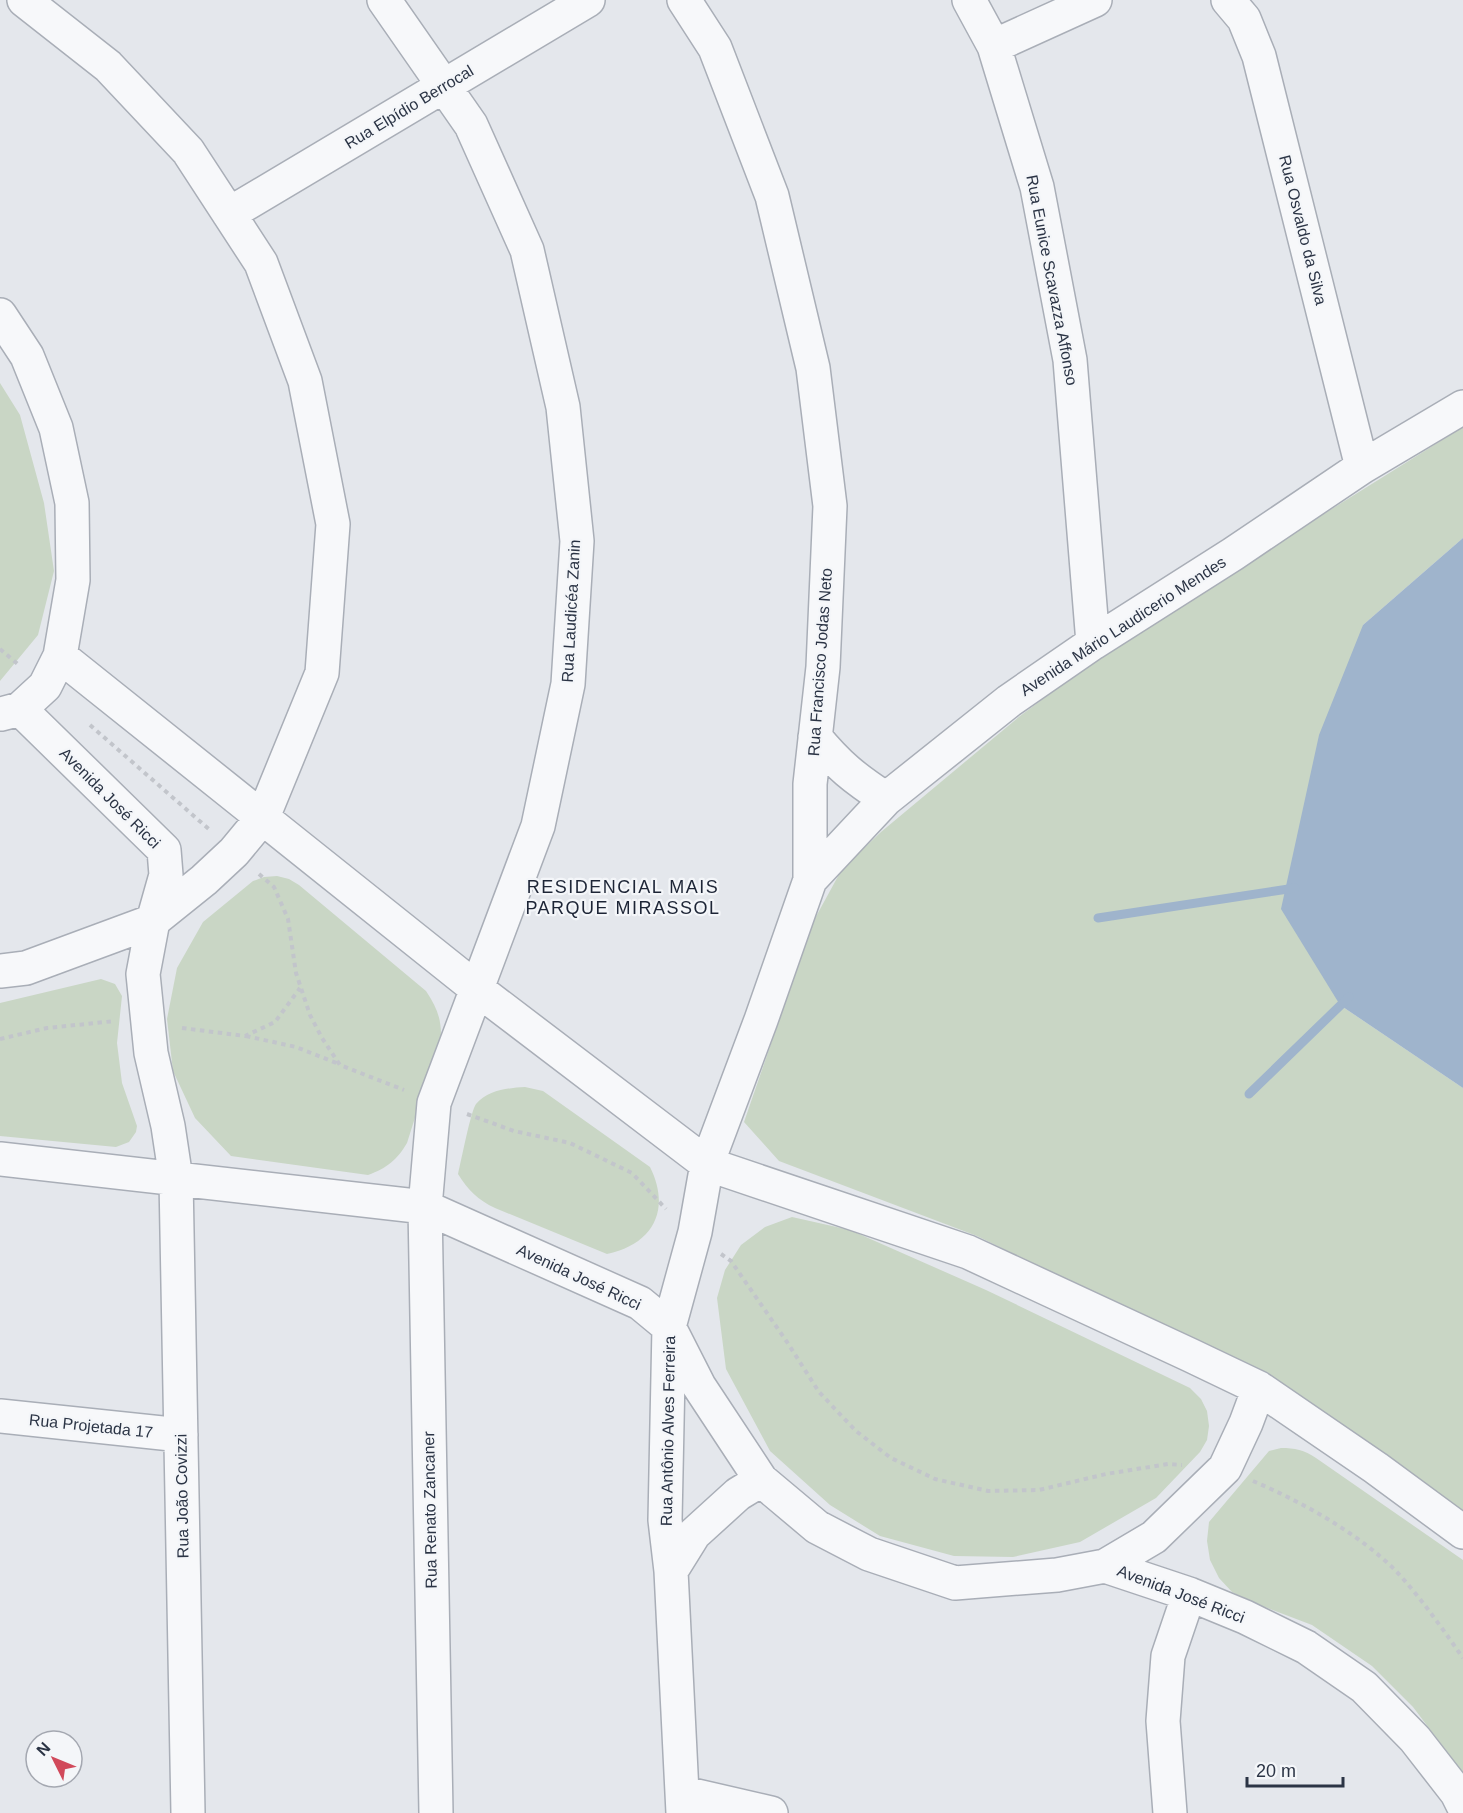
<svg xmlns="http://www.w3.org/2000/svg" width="1463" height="1813" viewBox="0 0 1463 1813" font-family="Arial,sans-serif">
<rect width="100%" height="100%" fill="#e4e7ec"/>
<path fill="#c9d6c5" d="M0 383 20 415 44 503 54 571 38 635 0 681Z
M1463 427V538L1363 625 1340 1005 1463 1088V1511L1385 1455 1197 1343 977 1236 779 1161 744 1122 813 922 842 869 881 832 1020 716 1102 655 1242 565Z
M277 876 289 879 299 885 426 991C436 1006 441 1017 441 1035L407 1143C397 1160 387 1168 368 1175L231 1156 195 1118 173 1071 167 1019 177 968 203 922 253 881 264 877Z
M101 979 115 984 122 996 117 1043 122 1083 137 1126 136 1132 129 1142 116 1147 0 1136V1003Z
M525 1087 543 1091 650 1167C671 1209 654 1244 607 1254L495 1208C478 1200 468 1190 458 1174 461 1162 471 1110 476 1104 488 1090 508 1088 525 1087Z
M792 1217 850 1230 986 1290 1190 1388 1201 1399 1207 1411 1209 1426 1207 1440 1200 1452 1156 1498 1080 1542 1013 1557 954 1556 880 1536 830 1505 770 1451 726 1369 717 1298 725 1270 741 1245 765 1227Z
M1281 1448C1295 1448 1304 1450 1316 1458L1463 1560V1773L1413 1707 1372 1666 1312 1625 1249 1601 1232 1592 1219 1578 1210 1560 1207 1541 1209 1522 1269 1451Z"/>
<path fill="#9fb4cc" d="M1463 538V1088L1340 1005 1281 909 1319 735 1363 625Z"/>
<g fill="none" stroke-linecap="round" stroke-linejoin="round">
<path stroke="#9fb4cc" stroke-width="9" d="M1098 918 1295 888
M1249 1094 1349 997"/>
<g stroke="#a9aeb7" stroke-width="36">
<path id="minor" d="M384 0 471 125 527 250 563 407 577 541 568 684 538 826 434 1103 425 1207 436 1813
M969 0 994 46 1037 187 1070 360 1093 643
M1228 0 1244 19 1259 56 1362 467
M994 46 1095 0
M229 214 588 0
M0 315 27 356 56 428 72 503 73 580 60 656 45 686 20 709 1 714
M60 656 477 989 707 1164 968 1252 1190 1355 1259 1388 1376 1468 1463 1532
M20 709 164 850 166 875 153 921 143 974 151 1053 168 1126 176 1179 188 1813
M815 737C839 766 854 778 886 799
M810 880 886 799 1009 701 1093 643 1233 554 1362 467 1463 407
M0 971 26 968 153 921 204 880 234 852 263 817 322 673 333 524 305 381 261 263 188 151 108 66 24 0
M0 1159 425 1207 640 1303 669 1327 699 1386 761 1480 817 1527 869 1554 955 1583 1057 1575 1105 1566 1189 1594 1245 1617 1306 1647 1364 1687 1415 1739 1457 1793 1463 1805
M0 1416 181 1435
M1105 1566 1154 1537 1225 1468 1246 1423 1259 1388
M671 1571 694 1534 738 1494 761 1480
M684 1793 771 1813
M683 1813 671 1571 665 1520 669 1327 695 1232 707 1164 761 1020 810 880V784L823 667 830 506 813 368 772 196 715 48 684 0
M1170 1813 1163 1721 1168 1656 1189 1594"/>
</g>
<path stroke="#c2c5cb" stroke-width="4" stroke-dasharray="4.5 4.5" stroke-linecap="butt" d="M0 649 20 666
M90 725 211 831
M259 874 274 887 288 919 296 973 310 1015 322 1038 340 1065 404 1090
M182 1028 245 1036 275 1022 300 988
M246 1036 296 1047 339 1064
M0 1039 47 1028 115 1021
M467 1114 514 1131 570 1143 632 1173 666 1209
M721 1254 731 1261 787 1342 819 1392 856 1431 891 1458 935 1479 988 1491 1039 1490 1106 1474 1168 1464 1182 1465
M1253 1481C1302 1502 1358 1533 1396 1571 1421 1598 1442 1628 1463 1658"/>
<use href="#minor" stroke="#f7f8fa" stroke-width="33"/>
</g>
<g text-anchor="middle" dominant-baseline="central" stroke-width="4.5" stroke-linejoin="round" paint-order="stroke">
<g font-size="16" fill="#2b3445" stroke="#f4f6f9">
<text transform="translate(409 107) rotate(-31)">Rua Elpídio Berrocal</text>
<text transform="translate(1303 230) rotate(76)">Rua Osvaldo da Silva</text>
<text transform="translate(1052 280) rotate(79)">Rua Eunice Scavazza Affonso</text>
<text transform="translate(571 611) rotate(-87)">Rua Laudicéa Zanin</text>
<text transform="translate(1123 626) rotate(-33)">Avenida Mário Laudicerio Mendes</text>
<text transform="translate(820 662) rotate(-86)">Rua Francisco Jodas Neto</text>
<text transform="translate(110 798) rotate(45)">Avenida José Ricci</text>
<text transform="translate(579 1277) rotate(25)">Avenida José Ricci</text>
<text transform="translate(91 1426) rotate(6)">Rua Projetada 17</text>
<text transform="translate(668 1431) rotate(-89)">Rua Antônio Alves Ferreira</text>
<text transform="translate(182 1496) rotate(-91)">Rua João Covizzi</text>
<text transform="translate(430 1510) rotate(-91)">Rua Renato Zancaner</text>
<text transform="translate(1181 1594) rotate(21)">Avenida José Ricci</text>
</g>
<g font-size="18" letter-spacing="1.5" fill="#1d2536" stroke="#f4f6f9">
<text x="623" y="887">RESIDENCIAL MAIS<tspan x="623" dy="21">PARQUE MIRASSOL</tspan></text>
</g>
</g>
<g transform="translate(54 1759) rotate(313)"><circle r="28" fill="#f4f6f9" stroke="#a4a8b1" stroke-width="1.5"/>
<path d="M0-4.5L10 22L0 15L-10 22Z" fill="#d1495b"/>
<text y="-9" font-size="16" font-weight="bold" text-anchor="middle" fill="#2b3445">N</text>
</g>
<path d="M1247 1777v9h96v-9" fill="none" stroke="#2b3445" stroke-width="3"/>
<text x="1256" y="1777" font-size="18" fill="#2b3445" stroke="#f4f6f9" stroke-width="4.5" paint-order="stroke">20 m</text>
</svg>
